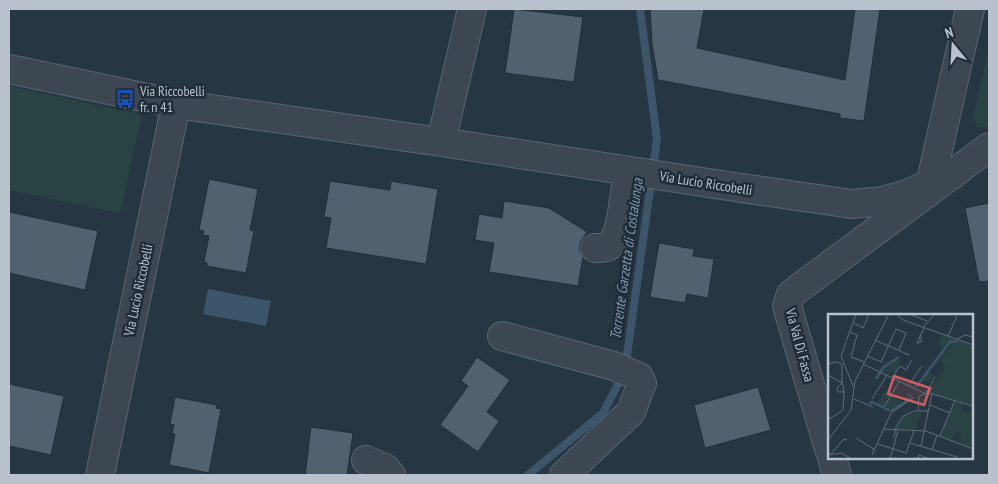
<svg xmlns="http://www.w3.org/2000/svg" width="998" height="484" viewBox="0 0 998 484" font-family="'PT Sans Narrow',sans-serif">
<rect width="100%" height="100%" fill="#273643"/>
<path fill="#294344" d="M989 47V126L977 128 973 117Z
M9 86 142 115 120 213 9 190Z"/>
<path fill="#3d556b" d="M208 289 271 301 266 326 203 314Z"/>
<g fill="none" stroke-linecap="round" stroke-linejoin="round">
<path stroke="#3d556b" stroke-width="8" d="M528 475 603 413 617 386 626 363 657 139 640 9"/>
</g>
<path fill="#526170" stroke="#222e3a" d="M514 9 583 17 574 82 505 73Z
M650 9H704L697 48 845 80 855 9H880L864 121 840 118V114L658 80 652 43Z
M209 179 258 189 250 230 254 231 246 273 207 266V263L204 262 209 236 203 235 204 231 199 230Z
M330 181 390 190 391 181 438 189 426 264 326 248 331 218 324 217Z
M504 201 549 208 587 232 581 241 579 248 583 257 578 286 489 272 494 243 475 240 479 214 502 218Z
M989 203V281L979 282 965 208Z
M9 212 98 231 85 290 9 273Z
M659 243 694 249 693 256 714 259 708 298 687 294 685 303 650 297Z
M477 357 510 380 487 412 499 421 478 452 440 425 468 386 461 381Z
M9 384 64 396 51 455 9 446Z
M758 387 771 430 705 448 694 405Z
M175 397 217 405 216 408 221 409 209 473 169 465 175 434H172L174 425 170 424Z
M311 427 353 433 347 475H305Z"/>
<g fill="none" stroke-linecap="round" stroke-linejoin="round">
<g stroke="#5a6570" stroke-width="30">
<path id="minor" d="M9 69 176 104 441 142 728 186 852 204 883 201 904 195 952 175
M441 142 472 9
M930 185 970 9
M595 248C598 248 604 248 607 247 622 239 625 188 628 171
M502 336 614 366 639 377 642 383 631 412 564 475
M829 449 787 306 791 294 989 147
M832 458 837 475
M366 460 385 468 391 475
M100 475 176 104"/>
</g>
<use href="#minor" stroke="#3c4752" stroke-width="28"/>
</g>
<defs>
<g id="bus-bare" transform="scale(1.5)"><path d="M-5-6H5V4H4V6H2V4H-2V6H-4V4H-5ZM-3.5-4V0h7V-4ZM-3.5 1.2v1.5H-2V1.2ZM2 1.2v1.5H3.5V1.2Z" fill="#1a4fb4" stroke="#202c38" stroke-width="2.5" paint-order="stroke"/></g>
</defs>
<g fill-rule="evenodd">
<use href="#bus-bare" x="125" y="99"/>
</g>
<g text-anchor="middle" dominant-baseline="central" stroke-width="5" stroke-linejoin="round" paint-order="stroke">
<g font-size="14" fill="#b9c2cc" stroke="#202c38" text-anchor="start">
<text x="140" y="91">Via Riccobelli<tspan x="140" dy="16">fr. n 41</tspan></text>
</g>
<g font-size="14" fill="#b9c2cc" stroke="#202c38">
<text transform="translate(706 183) rotate(9)">Via Lucio Riccobelli</text>
<text transform="translate(138 290) rotate(-78)">Via Lucio Riccobelli</text>
<text transform="translate(800 345) rotate(75)">Via Val Di Fassa</text>
</g>
<g font-size="15" font-style="italic" fill="#7996ae" stroke="#202c38">
<text transform="translate(626 259) rotate(-82)">Torrente Garzetta di Costalunga</text>
</g>
</g>
<g transform="translate(828 314)">
<rect width="145" height="145" fill="#273643"/>
<path d="M114 20 126 25 101 58 106 62 100 69 93 64 116 34 110 31ZM127 26 145 31V91L100 78 118 52 112 46ZM74 42 67 59 63 57 60 61 54 58ZM57 77 75 88 63 98 46 89 49 90ZM127 87 135 89 134 97 143 99 142 92H145V128L141 133 130 128 133 120 128 118 124 126 113 122ZM94 97 87 116 68 115 75 103Z" fill="#294344"/>
<path fill="none" stroke="#3d556b" stroke-width="2.5" d="M48 65 55 54 71 43M88 73 122 28 130 27M41 90 44 88 62 97M63 97 82 85"/>
<path fill="none" stroke="#616e7a" stroke-width="1" d="M68 0 75 6 145 31M81 0 99 7M26 9 35 14 41 0M95 13 107 0M22 18 29 21 23 43 36 48M92 21 94 27 89 29 96 14M120 22 129 2M129 25 137 21 145 23M47 26 81 41 78 40M39 42 53 48 68 15 78 19 71 36M0 50 8 48 14 50V69L0 61M35 50 98 80M64 64 72 52 78 56 84 46M25 72 13 42 28 0M80 72 94 52M98 79 107 63M26 85 45 93M44 85 59 61M102 91 122 99M56 93 71 68M90 96 91 82 101 79 145 92M0 106 15 96 16 80V78L15 72 14 69 9 74 10 78H16M56 115 98 117 145 135M112 122 127 86M28 124 47 136M66 124 68 113 75 102 87 97H101M0 126 23 96 27 67 61 0M82 129 129 143M50 130 78 139 86 117M93 132 104 79M104 136 109 121M3 140 16 125 19 126M0 141 13 139 24 145M44 141 63 99 85 84 80 80M41 145H58M62 145 70 117M89 145 91 141 102 145"/>
<path fill="#cc5e61" fill-opacity="0.15" stroke="#cc5e61" stroke-width="2.5" d="M66 62 102 74 96 91 60 80Z"/>
<rect width="145" height="145" fill="none" stroke="#b9c2cc" stroke-width="2.5"/>
</g>
<rect width="998" height="484" fill="none" stroke="#b9c2cc" stroke-width="20"/>
<g transform="translate(953 45) rotate(342)" stroke="#202c38" stroke-width="4" paint-order="stroke">
<path d="M0-4L9 19L0 12L-9 19Z" fill="#b9c2cc"/>
<text y="-8" font-size="14" font-weight="bold" text-anchor="middle" fill="#b9c2cc">N</text>
</g>
</svg>
